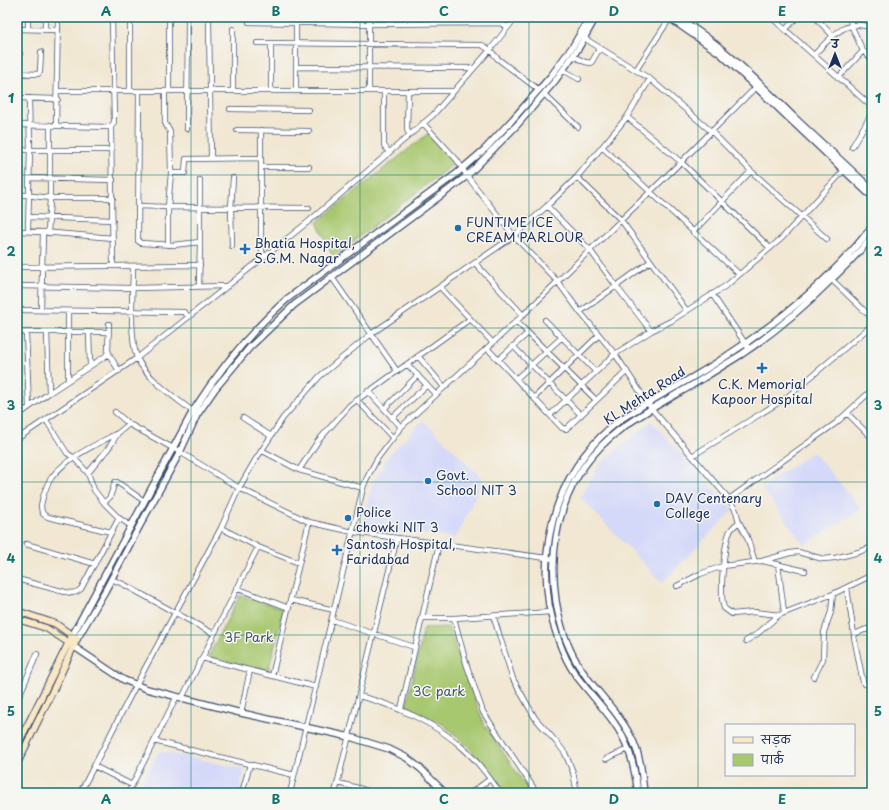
<svg xmlns="http://www.w3.org/2000/svg" width="889" height="810" viewBox="0 0 889 810" font-family="'Playpen Sans','Playpen Sans Deva',sans-serif">
<rect width="100%" height="100%" fill="#f6f6f2"/>
<filter id="ink" filterUnits="userSpaceOnUse"><feTurbulence type="fractalNoise" baseFrequency=".025" numOctaves="2"/><feDisplacementMap in="SourceGraphic" scale="8" xChannelSelector="R" yChannelSelector="G"/><feConvolveMatrix kernelMatrix="1 2 1 2 8 2 1 2 1" color-interpolation-filters="sRGB"/></filter>
<filter id="wash" filterUnits="userSpaceOnUse"><feTurbulence type="fractalNoise" baseFrequency=".012" numOctaves="4" result="noise"/><feDisplacementMap in="SourceGraphic" scale="16" xChannelSelector="R" yChannelSelector="G"/><feGaussianBlur stdDeviation="0.9" result="paint"/><feColorMatrix in="noise" values="0 0 0 0 0 0 0 0 0 0 0 0 0 0 0 0 0 1.4 0 .05"/><feComposite in="paint" operator="in"/></filter>
<g filter="url(#wash)">
<rect width="100%" height="100%" fill="#f1e7d2"/>
<path fill="#d4d8f9" d="M423 420 483 479 456 538 361 527 373 482 389 455Z
M651 421 733 510 662 583 580 497 600 463Z
M813 452 862 509 804 545 761 487Z
M159 751 245 769 239 793H136Z"/>
<path fill="#a8c86f" stroke="#627c66" d="M430 132 456 162 333 257 317 222Z
M240 595 284 609 268 672 208 657Z
M448 627 484 724 526 786 528 793H504L491 772 468 747 444 725 406 706 424 628Z"/>
</g>
<g filter="url(#ink)">
<g fill="none" stroke-linecap="round" stroke-linejoin="round">
<g stroke="#3b4b6f" stroke-width="6">
<path id="minor" d="M28 17V29
M45 17V29
M112 17 114 122 111 127 113 266
M169 17V91
M369 17V91
M771 17 872 107
M815 17 832 35
M209 21 211 158
M249 22 369 24 500 23 508 27
M17 29 58 30
M233 29V90
M786 29 797 17
M584 38 650 79 712 132 751 171 827 239
M257 43 482 45 490 50 498 59 539 90
M863 51 872 59
M814 55C830 38 846 17 872 28
M573 56 585 62 591 63 600 48
M296 67 474 68
M563 70 579 79
M636 70 670 18
M17 73 38 74 40 72 41 52
M20 74V54
M838 78 863 51 851 25 850 17
M58 91H454
M130 91V17
M271 91V44
M296 91V23
M384 91V145L389 153
M408 91 407 130 410 135
M139 92 138 241 141 243 173 245 200 242 199 287
M165 92V123L170 132 171 173 168 207V245
M544 94 578 127
M17 98 58 99
M230 109 309 110
M627 117 681 162 770 248
M423 123 457 160 467 176 514 236 557 281 580 312 615 354 651 408 729 499 836 423 872 390
M17 125 111 127
M56 125 58 17
M187 129 188 21
M237 130 309 131
M261 130V242L263 258
M602 147 739 274
M852 147 872 113
M17 150H112
M261 167H309
M171 173H185L186 159 261 158
M577 177 621 220 687 311
M30 178 113 180
M200 180V242
M17 194 50 198H113
M138 206 168 207 309 208
M547 206 590 250 616 286 651 331
M29 217 113 220
M17 231 43 232 113 238
M28 231 30 150 29 98
M693 232 751 171
M48 233 50 198V125
M232 246 231 208 233 178
M475 263 523 315
M133 266C133 290 129 336 137 358 145 377 178 400 195 413
M17 267 200 265
M331 276 397 371
M830 278 872 318
M17 286 133 288 228 286
M440 287 493 343
M712 294 749 349
M17 310 184 312 189 317
M41 310 43 232
M68 311V380
M580 312 651 261
M545 320 596 372
M516 321 596 400
M17 332H108
M26 332 29 407
M47 332 49 393
M89 332 90 365
M513 346 581 415
M487 348 562 428 566 429 627 371
M108 350 110 356 119 371
M418 356 444 387
M498 360 528 333
M407 364 436 395
M516 379 562 337
M368 391 401 427
M534 398 599 335
M357 400 393 438
M384 409 418 375
M115 412 129 424 180 452 239 488 309 522 353 532 554 559
M847 413 872 438
M550 415 615 354 651 331 671 321 727 285 782 238 846 168
M17 416 49 393 107 355 108 350 109 324
M243 418 271 436
M392 418 427 385
M46 420 67 453 74 458 88 473 94 490 105 504 119 518 131 526
M17 439 137 358 308 222 433 115 490 50 516 17
M261 450 299 470 363 488
M692 456 786 398 872 325
M299 470 318 441 350 405 470 319
M88 473 110 446 118 433 129 424
M729 499 736 511 739 522C735 525 731 529 729 533 724 548 719 594 724 608L732 614 754 612 779 615
M104 503 110 497 115 482H117L144 501
M871 517 872 542
M739 522 747 537 755 562
M221 528 258 547 299 563
M111 532 48 517 43 514C40 508 41 504 43 497 45 490 48 482 52 477 66 458 97 444 118 433
M26 544 95 564
M763 561 805 571
M778 564 784 612
M17 579 65 592C71 593 75 594 81 589L119 518
M111 579 123 584 214 634
M677 586 700 574 723 566 762 561 790 553 798 552 823 559 835 558 859 552 872 547
M236 588 289 608
M847 588 854 635
M291 600 334 610
M493 615 513 679 535 718 558 744 565 753 573 772 577 793
M421 618H454L551 612
M454 618 466 663 483 712 533 787 535 793
M332 620 414 647
M872 628 864 630 855 634 854 637 863 682 865 684H872
M746 641 757 634 779 615 833 594 872 575
M202 658 316 687
M272 676 309 522
M814 677 823 659 824 632 831 612 833 594
M359 696C395 705 438 724 465 750 479 763 490 778 500 793
M182 698 258 547
M17 701 37 654
M401 709 439 544
M872 712 870 717 872 759
M241 713 250 670
M154 741 294 775
M606 759 628 749
M94 766 132 785
M338 783 362 789 372 793
M80 793 136 685 221 528 239 488 254 462 283 418 320 376 371 334 514 236 547 206 577 177 627 117 650 79
M128 793 177 696
M242 793 250 764
M290 793 363 488 366 480 377 459 401 427 523 315 681 162 758 85
M335 793 397 538
M471 793 490 779"/>
</g>
<g stroke="#3b4b6f" stroke-width="8">
<path id="tertiary" d="M668 17 721 54 868 193 872 195
M676 17C721 43 757 81 794 117 820 142 847 165 872 190L871 195
M72 636 193 411C219 370 251 331 287 299L456 174 485 149 513 119 551 76 573 46 590 17
M77 639 105 591 138 529 180 452 197 415 215 389 250 347 294 305 467 176 518 124 555 81 578 49 596 17
M73 646 124 680 147 689 241 713 350 737 389 749 407 758 421 769 445 793
M638 793C636 779 634 763 628 749 618 720 593 699 575 674 562 655 553 627 549 605 538 534 562 464 620 420 627 415 635 411 642 406 669 390 697 376 722 359 778 323 831 279 872 227
M644 793C642 776 641 759 634 743 622 716 600 696 583 672 568 651 560 626 556 601 547 536 564 473 618 431 640 414 665 401 689 387 707 376 724 365 742 354 775 332 804 307 832 279 846 266 859 252 872 237"/>
</g>
<g stroke="#3b4b6f" stroke-width="8">
<path id="secondary" d="M17 611 56 624 77 639 56 684 17 764
M17 619 46 628 72 645
M17 746 72 636"/>
</g>
<use href="#minor" stroke="#fff" stroke-width="4.5"/>
<use href="#tertiary" stroke="#fff" stroke-width="5.5"/>
<use href="#secondary" stroke="#fae7c3" stroke-width="6"/>
</g>
</g>
<path fill="none" stroke="#0f766e" stroke-width="1" stroke-opacity="0.55" d="M191 17V793M360 17V793M529 17V793M698 17V793M17 175H872M17 328H872M17 482H872M17 635H872"/>
<g fill="#1f6fb2" stroke="#f6f6f2" stroke-width="1.5">
<circle cx="458" cy="228" r="4"/>
<path d="M243 243h4v4h4v4h-4v4h-4v-4h-4v-4h4z"/>
<path d="M760 362h4v4h4v4h-4v4h-4v-4h-4v-4h4z"/>
<circle cx="428" cy="481" r="4"/>
<circle cx="657" cy="504" r="4"/>
<circle cx="348" cy="518" r="4"/>
<path d="M335 544h4v4h4v4h-4v4h-4v-4h-4v-4h4z"/>
</g>
<g text-anchor="middle" dominant-baseline="central" stroke-width="3" stroke-linejoin="round" paint-order="stroke">
<g font-size="13" fill="#1b2f5e" stroke="#f6f6f2" text-anchor="start">
<text x="466" y="221">FUNTIME ICE<tspan x="466" dy="15">CREAM PARLOUR</tspan></text>
<text x="254" y="242">Bhatia Hospital,<tspan x="254" dy="15">S.G.M. Nagar</tspan></text>
<text x="762" y="383" text-anchor="middle">C.K. Memorial<tspan x="762" dy="15">Kapoor Hospital</tspan></text>
<text x="436" y="474">Govt.<tspan x="436" dy="15">School NIT 3</tspan></text>
<text x="665" y="497">DAV Centenary<tspan x="665" dy="15">College</tspan></text>
<text x="356" y="511">Police<tspan x="356" dy="15">chowki NIT 3</tspan></text>
<text x="346" y="543">Santosh Hospital,<tspan x="346" dy="15">Faridabad</tspan></text>
</g>
<g font-size="13" fill="#1b2f5e" stroke="#f6f6f2">
<text transform="translate(644 395) rotate(-33)">KL Mehta Road</text>
</g>
<g font-size="13" fill="#3e5562" stroke="#f6f6f2">
<text x="249" y="636">3F Park</text>
<text x="439" y="690">3C park</text>
</g>
</g>
<rect width="889" height="810" fill="none" stroke="#f6f6f2" stroke-width="44"/>
<rect x="725" y="724" width="130" height="52" fill="#f6f6f2" stroke="#9ea6b7"/>
<rect x="733" y="737" width="20" height="6" fill="#fae7c3" stroke="#9ea6b7"/>
<text x="761" y="744" font-size="12" fill="#1b2f5e">सड़क</text>
<rect x="733" y="754" width="20" height="12" fill="#a8c86f" stroke="#9ea6b7"/>
<text x="761" y="764" font-size="12" fill="#1b2f5e">पार्क</text>
<g transform="translate(835 54)" stroke="#f6f6f2" stroke-width="3" paint-order="stroke">
<path d="M0-3L7 15L0 10L-7 15Z" fill="#1b2f5e"/>
<text y="-6" font-size="11" font-weight="bold" text-anchor="middle" fill="#1b2f5e">उ</text>
</g>
<rect x="22" y="22" width="845" height="766" fill="none" stroke="#0f766e" stroke-width="1.5"/>
<g font-size="13" text-anchor="middle" font-weight="bold" fill="#0f766e">
<text x="106" y="16">A</text>
<text x="276" y="16">B</text>
<text x="444" y="16">C</text>
<text x="614" y="16">D</text>
<text x="782" y="16">E</text>
<text x="11" y="103">1</text>
<text x="878" y="103">1</text>
<text x="11" y="256">2</text>
<text x="878" y="256">2</text>
<text x="11" y="410">3</text>
<text x="878" y="410">3</text>
<text x="11" y="563">4</text>
<text x="878" y="563">4</text>
<text x="11" y="716">5</text>
<text x="878" y="716">5</text>
<text x="106" y="804">A</text>
<text x="276" y="804">B</text>
<text x="444" y="804">C</text>
<text x="614" y="804">D</text>
<text x="782" y="804">E</text>
</g>
</svg>
